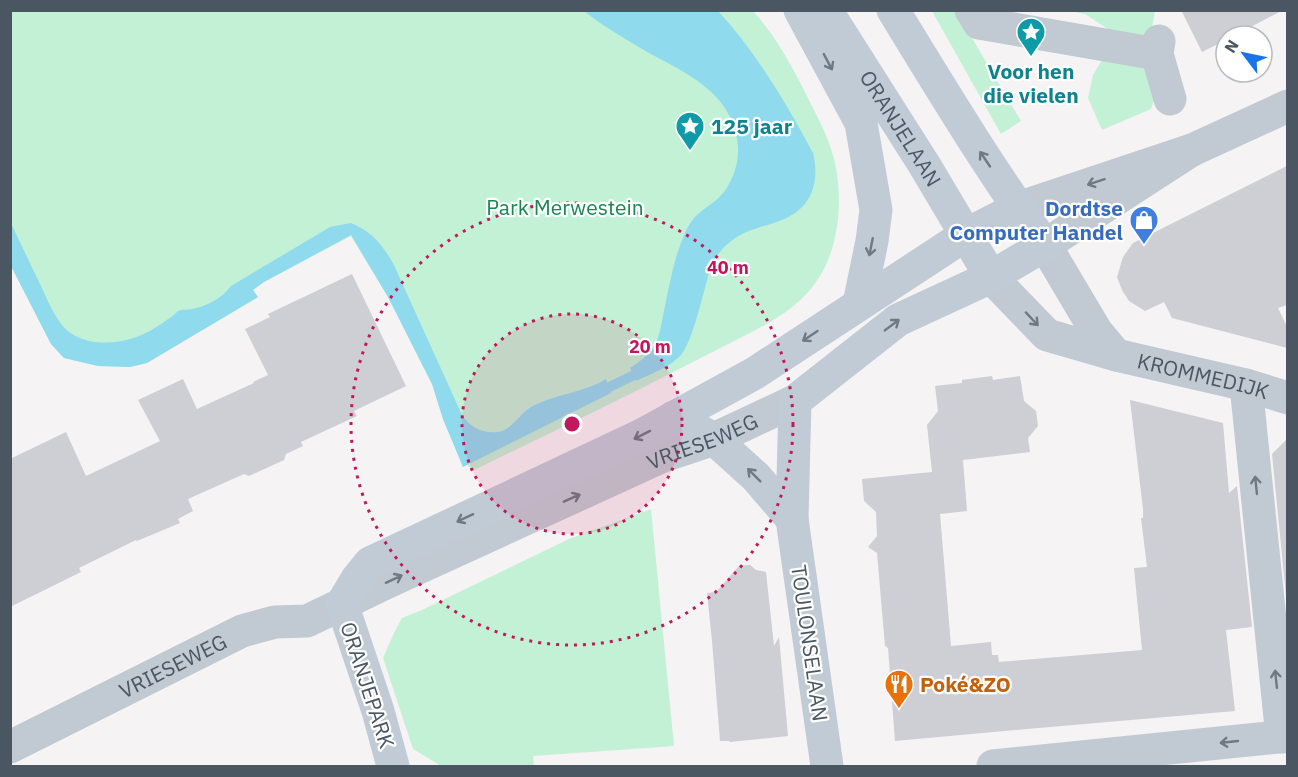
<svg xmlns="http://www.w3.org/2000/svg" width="1298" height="777" viewBox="0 0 1298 777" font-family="'IBM Plex Sans',sans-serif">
<rect width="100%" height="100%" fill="#f5f3f3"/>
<path fill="#c3f1d5" d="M10 11H753C779 39 797 76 814 110 821 124 828 138 832 152 844 191 841 245 818 279 800 307 773 321 744 336 725 346 706 355 687 365 616 402 544 436 472 471L467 464 463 467 443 419 432 384 388 297 351 236 264 282 253 290 258 297 147 363 130 367 98 366 64 358 51 344 11 266Z
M932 11H956L1021 121 1001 134Z
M1070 11H1155L1150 39 1114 33 1085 14Z
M1134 55 1159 86 1151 109 1102 130 1088 98 1093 75 1102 60Z
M651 509 674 746 533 756 534 766H439L438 764 413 749 383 658 394 633 402 618 422 610 569 539Z"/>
<path fill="#90daee" d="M584 11H718C756 52 787 104 813 153 820 181 812 208 784 219 771 225 757 227 744 233 728 241 716 253 710 270 704 289 693 341 681 355 670 367 651 374 636 381L630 368C641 361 650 354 656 342 660 335 661 325 663 316 667 296 671 274 677 254 682 241 687 223 698 214 711 203 723 198 730 182 738 167 740 150 736 134 725 85 675 69 637 46 619 35 600 24 584 11Z
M10 221C21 244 31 266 42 288 47 299 52 311 59 321 74 344 106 346 130 339 145 335 159 326 171 317 174 315 176 313 178 311 182 309 187 310 192 309 207 306 221 299 231 286L330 227 351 223C372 232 381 243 393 263L462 415C470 427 483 434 498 432 512 430 519 414 531 407 555 394 583 393 606 379L611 393 463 467 443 419 432 384 388 297 351 235 264 282 253 290 258 297 147 363 130 367 98 366 64 358 51 344 11 266Z"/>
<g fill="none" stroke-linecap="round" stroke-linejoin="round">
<path stroke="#90daee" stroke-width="10" d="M597 393 634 375"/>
</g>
<path fill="#cdcfd5" d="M1181 10H1283L1234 36H1226V40L1202 52Z
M1287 166V305L1278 308 1287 327V348L1172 318 1164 302 1145 311 1129 301 1122 290 1117 277 1123 257 1133 243Z
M352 274 406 386 354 411 357 416 301 442 303 446 286 454 284 460 249 476 244 474 188 499 193 511 178 519 180 523 137 541 136 540 79 568 81 572 10 607V459L66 432 86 476 160 441 138 400 183 379 197 409 254 383 253 382 268 375 245 329 270 317 268 314Z
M992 376 993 380 1020 376 1024 401 1036 411 1038 426 1028 438 1030 452 963 460 967 511 940 514 951 646 991 642 992 655H998L999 662 1142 650 1134 568 1147 567 1141 518H1143V509L1130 400 1223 423 1229 493 1237 486 1252 627 1226 630 1235 711 1027 729 895 741 888 648 885 646 877 553 868 547 877 536 876 512 864 501 862 479 932 472 927 425 938 411 935 386 962 383V380Z
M1287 439V606L1272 454Z
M750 565 756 570 766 572 774 646 779 637 788 736 730 742 729 741H720L712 641 707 593 717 592V591L739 566Z"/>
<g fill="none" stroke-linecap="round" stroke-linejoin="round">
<path stroke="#c1cad2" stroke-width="33" d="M971 10 979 23 1157 54
M1159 41 1157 54 1170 99"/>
<g stroke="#c1cad2" stroke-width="33">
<path d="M1246 385 1282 737"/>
<path id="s1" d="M10 747 242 631 275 622 307 621 390 581 663 456 714 439 795 401"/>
<path d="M993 766 1288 736"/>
</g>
<g stroke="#c1cad2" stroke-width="33">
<path d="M1018 208 1192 150 1288 106"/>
<path id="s2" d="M991 277 1047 335 1116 355 1246 385 1288 398"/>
<path d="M1116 355 1096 331 1045 245 1192 150"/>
</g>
<g stroke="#c1cbd6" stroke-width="33">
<path d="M800 10 861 123 876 210 872 241 859 304"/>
<path id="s3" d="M826 10 925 166 991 277"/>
<path d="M674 417 714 439 756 477 792 519"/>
<path d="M393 766 378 711 342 604 357 579 370 563 642 435 755 373 967 234 1018 208"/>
<path d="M827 766 792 519 795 401 898 320 991 277 1045 245C990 170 942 90 893 10"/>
</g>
</g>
<defs><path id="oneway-shaft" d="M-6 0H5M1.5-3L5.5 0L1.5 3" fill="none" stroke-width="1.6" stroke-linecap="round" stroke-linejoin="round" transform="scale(1.5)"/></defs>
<g stroke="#6e7984">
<use href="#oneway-shaft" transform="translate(828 62) rotate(62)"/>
<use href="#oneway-shaft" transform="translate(985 159) rotate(-124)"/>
<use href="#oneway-shaft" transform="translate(871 247) rotate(101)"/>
<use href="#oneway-shaft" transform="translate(892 325) rotate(-37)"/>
<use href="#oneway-shaft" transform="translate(810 336) rotate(146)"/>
<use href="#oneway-shaft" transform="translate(642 435) rotate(153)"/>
<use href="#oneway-shaft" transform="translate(754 475) rotate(-135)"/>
<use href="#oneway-shaft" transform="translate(465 518) rotate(155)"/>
</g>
<g stroke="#6e7983">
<use href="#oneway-shaft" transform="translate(1096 182) rotate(162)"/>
<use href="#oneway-shaft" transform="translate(1032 319) rotate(47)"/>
<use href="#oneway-shaft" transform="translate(1256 485) rotate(-96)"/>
<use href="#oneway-shaft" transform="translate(572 498) rotate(-24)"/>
<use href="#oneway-shaft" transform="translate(394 579) rotate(-25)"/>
<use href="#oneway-shaft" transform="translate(1276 679) rotate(-96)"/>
<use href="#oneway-shaft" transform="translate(1229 742) rotate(174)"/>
</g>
<circle cx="572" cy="424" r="110" fill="#c2185b" fill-opacity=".12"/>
<g fill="none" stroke="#c2185b" stroke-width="3" stroke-dasharray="3 6">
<circle cx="572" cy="424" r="110"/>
<circle cx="572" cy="424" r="221"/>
</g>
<defs>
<g id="sight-pin" transform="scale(1.5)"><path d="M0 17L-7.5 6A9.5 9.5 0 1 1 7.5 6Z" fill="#0f9aa8" stroke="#fff"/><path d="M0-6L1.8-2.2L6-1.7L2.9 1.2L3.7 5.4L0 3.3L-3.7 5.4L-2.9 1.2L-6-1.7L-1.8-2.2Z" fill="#fff"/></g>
<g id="shop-pin" transform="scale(1.5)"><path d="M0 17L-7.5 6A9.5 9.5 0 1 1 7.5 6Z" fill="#3f7fe0" stroke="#fff"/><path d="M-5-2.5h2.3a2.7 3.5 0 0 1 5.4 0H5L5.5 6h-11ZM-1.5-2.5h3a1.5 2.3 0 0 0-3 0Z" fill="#fff"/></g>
<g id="restaurant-pin" transform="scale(1.5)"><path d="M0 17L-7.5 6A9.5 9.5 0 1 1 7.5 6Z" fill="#e8710a" stroke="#fff"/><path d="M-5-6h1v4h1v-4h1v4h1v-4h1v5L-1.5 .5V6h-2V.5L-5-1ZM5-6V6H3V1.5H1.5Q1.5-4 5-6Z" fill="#fff"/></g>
</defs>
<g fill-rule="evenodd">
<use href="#sight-pin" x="1031" y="32"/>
<use href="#sight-pin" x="690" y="126"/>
<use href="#shop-pin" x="1144" y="220"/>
<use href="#restaurant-pin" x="899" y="684"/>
</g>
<g text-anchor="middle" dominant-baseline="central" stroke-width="4.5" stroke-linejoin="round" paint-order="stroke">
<g font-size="21" font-weight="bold" fill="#0d838f" stroke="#fff">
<text x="1031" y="71">Voor hen<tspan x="1031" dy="24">die vielen</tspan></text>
<text x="711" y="126" text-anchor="start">125 jaar</text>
</g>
<g font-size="21" fill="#4a5661" stroke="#fff">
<text stroke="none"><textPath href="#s3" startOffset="140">ORANJELAAN</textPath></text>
<text stroke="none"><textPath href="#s2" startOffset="242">KROMMEDIJK</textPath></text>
<text stroke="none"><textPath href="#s1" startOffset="760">VRIESEWEG</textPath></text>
<text transform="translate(810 643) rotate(82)">TOULONSELAAN</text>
<text stroke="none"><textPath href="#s1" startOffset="182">VRIESEWEG</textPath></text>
<text transform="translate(368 685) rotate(72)">ORANJEPARK</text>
</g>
<g font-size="21" fill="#17864f" stroke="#fff">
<text x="565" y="207">Park Merwestein</text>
</g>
<g font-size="21" font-weight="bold" fill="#366cbe" stroke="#fff" text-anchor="end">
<text x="1123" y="208">Dordtse<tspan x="1123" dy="24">Computer Handel</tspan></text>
</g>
<g font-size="21" font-weight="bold" fill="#c56008" stroke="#fff" text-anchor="start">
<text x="920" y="684">Poké&amp;ZO</text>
</g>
</g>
<circle cx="572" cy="424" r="9" fill="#c2185b" stroke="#fff" stroke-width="3"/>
<g font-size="18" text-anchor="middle" font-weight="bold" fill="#c2185b" stroke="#fff" stroke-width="4.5" stroke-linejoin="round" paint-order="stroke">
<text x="728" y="274">40 m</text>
<text x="650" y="353">20 m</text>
</g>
<rect width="1298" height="777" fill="none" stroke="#4a5661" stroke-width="24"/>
<g transform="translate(1244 54) rotate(302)"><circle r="28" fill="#ffffff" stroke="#b7bbc0" stroke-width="1.5"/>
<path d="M0-4.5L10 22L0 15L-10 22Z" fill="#1a73e8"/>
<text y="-9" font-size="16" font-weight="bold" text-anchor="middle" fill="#4a5661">N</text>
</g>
</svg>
